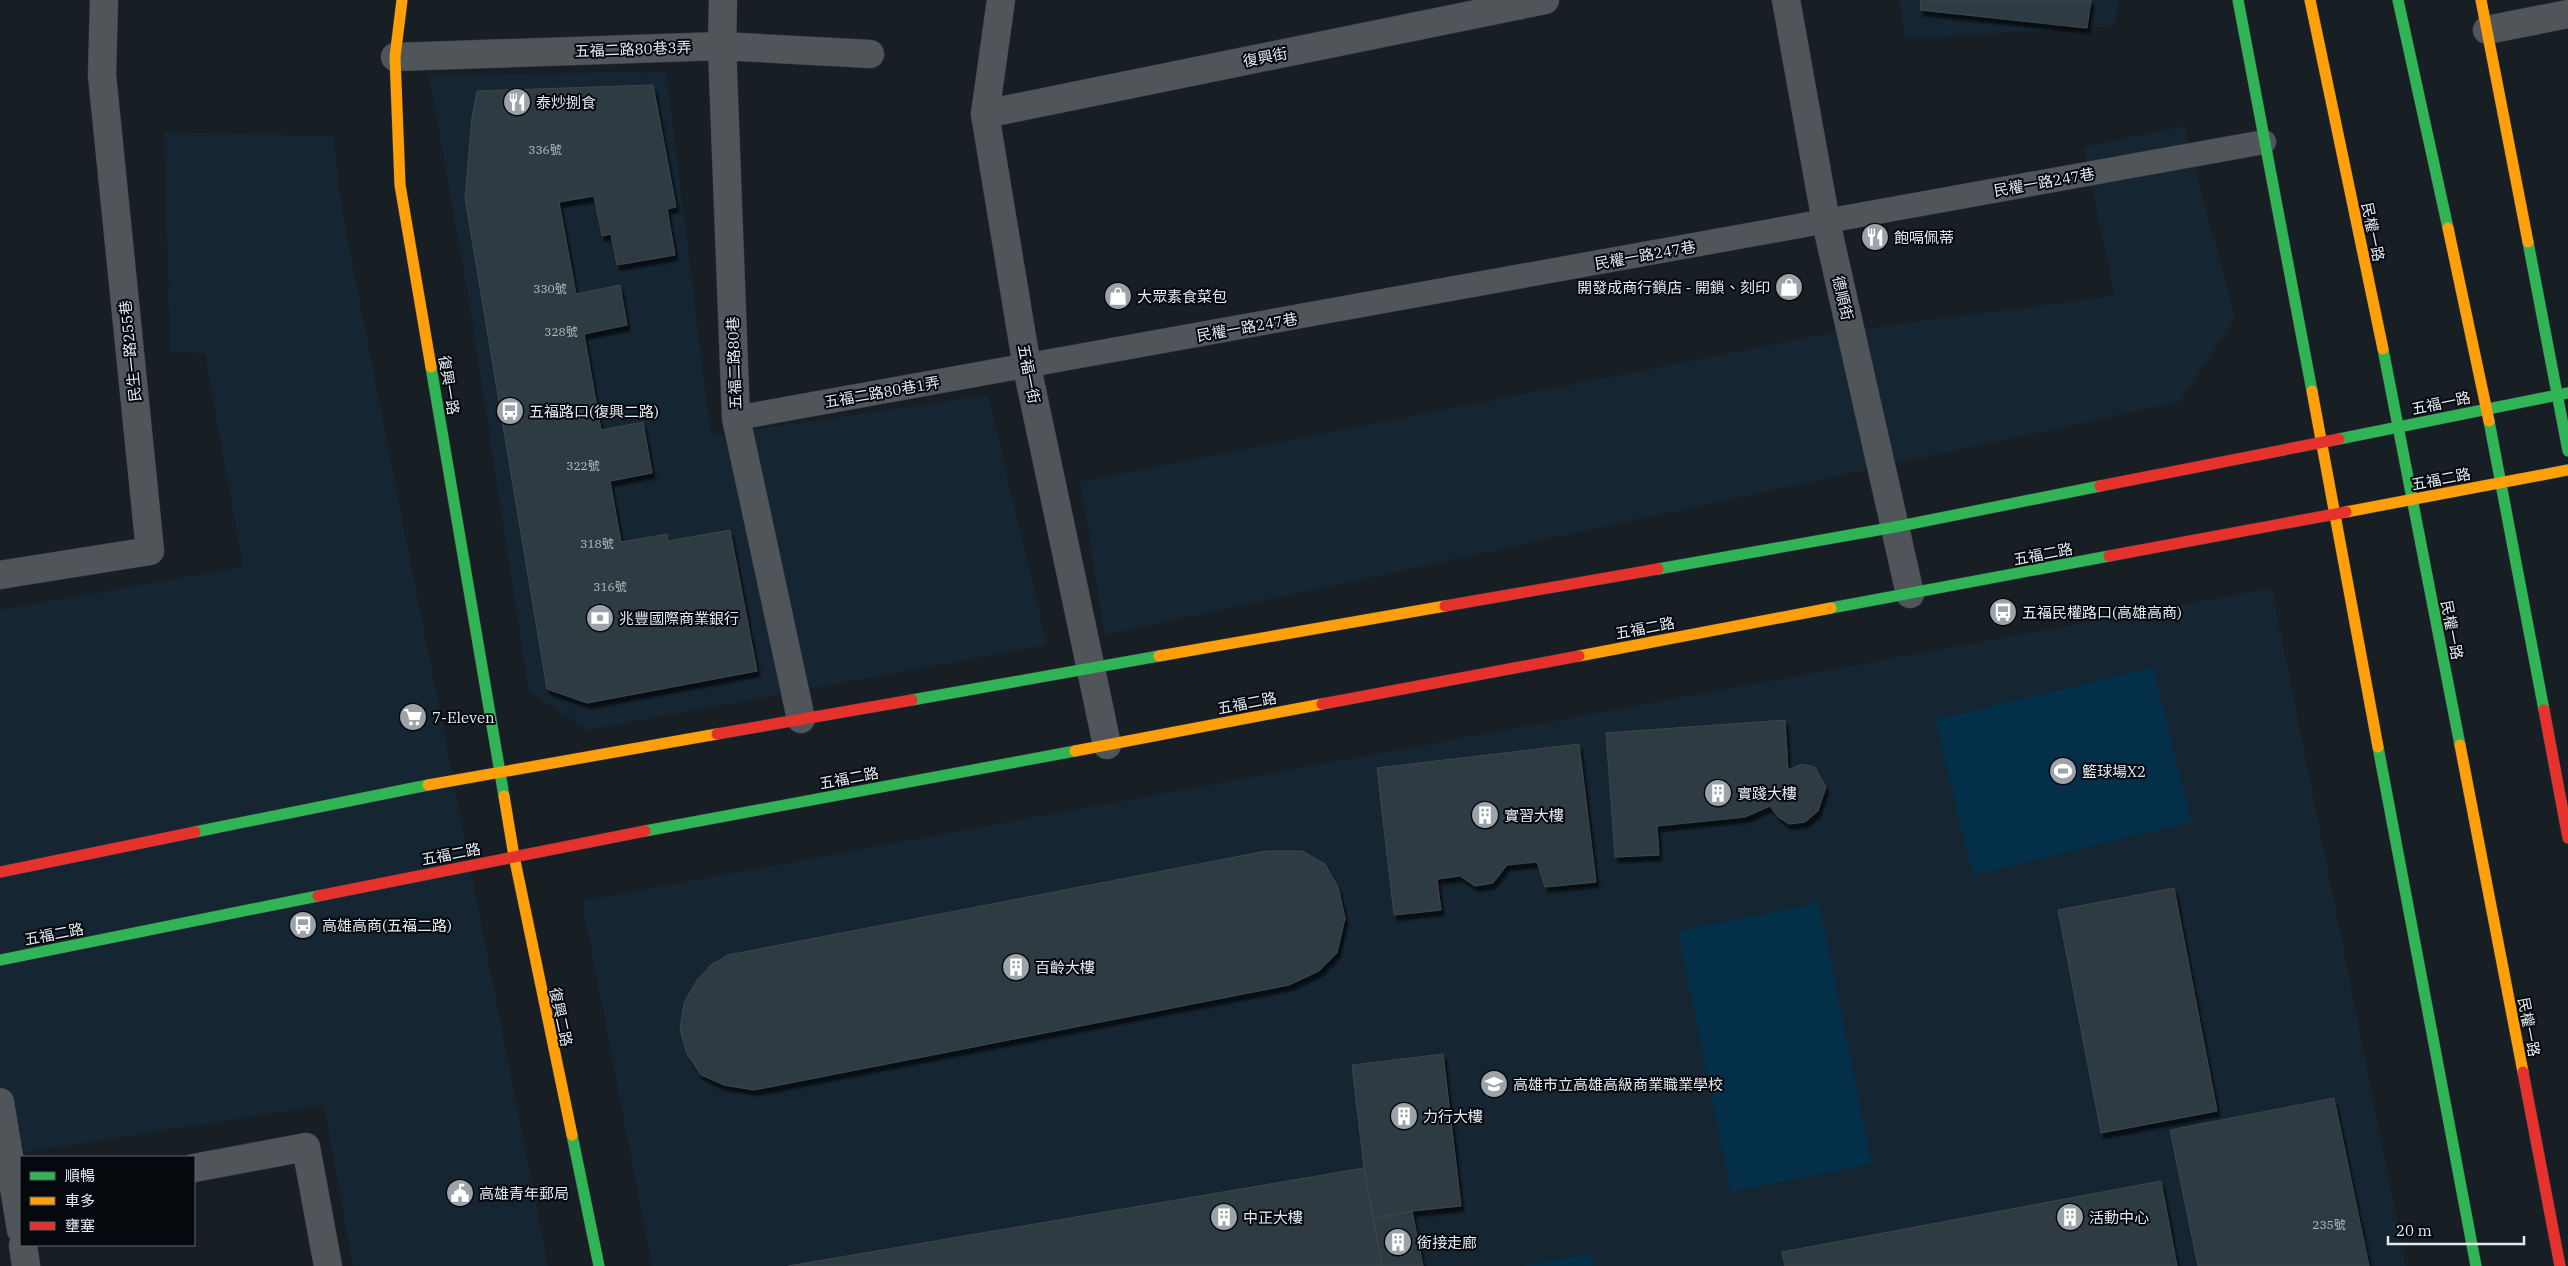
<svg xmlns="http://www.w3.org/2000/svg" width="2568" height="1266" viewBox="0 0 2568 1266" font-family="'IBM Plex Serif','Noto Sans TC',serif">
<defs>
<filter id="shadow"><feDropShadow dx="3" dy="5.5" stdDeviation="1" flood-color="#0009"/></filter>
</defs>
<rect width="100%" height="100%" fill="#181f24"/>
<path fill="#152531" d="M1899 0H2118L2115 26 1905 39Z
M666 72 711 436 988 395 1047 645 587 730 529 692 468 296 429 75Z
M2184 126 2235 318 2179 402 1105 635 1080 482 1830 333 2115 296 2083 147Z
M164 132 333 136 342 211 548 1266H353L324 1105 0 1156V610L243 567 205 354 170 351Z
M2272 588 2406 1266H652L582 901Z"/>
<path fill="#032f49" d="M2153 667 2191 822 1973 875 1935 720Z
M1819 903 1872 1164 1731 1192 1678 931Z
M1592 1254 1594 1266H1521Z"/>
<path fill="#2e3a43" stroke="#404549" filter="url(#shadow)" d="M1921 0H2091L2087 28 1920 10Z
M653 85 676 207 667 209 675 255 617 265 611 234 602 236 594 196 559 202 576 294 620 285 627 325 584 334 601 430 643 422 652 473 610 481 621 542 667 534 668 541 730 530 757 671 587 703 547 689 465 198 472 117 477 91Z
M1785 720 1788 770 1802 764 1815 767 1826 787 1818 811 1805 822 1789 824 1778 817 1770 806 1745 817 1657 826 1659 855 1615 857 1606 733Z
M1579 744 1596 882 1545 887 1537 862 1507 865 1493 883 1475 886 1460 876 1437 879 1441 910 1394 915 1377 768Z
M1266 851H1302L1325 864 1338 887 1345 918 1337 953 1319 971 1289 985 754 1090 724 1085 701 1075 687 1054 680 1029 684 1003 697 980 712 964 728 955Z
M2174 888 2217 1111 2101 1133 2058 910Z
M1443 1054 1461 1206 1412 1211 1373 1219 1364 1168 1352 1065Z
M2334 1098 2369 1266H2198L2170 1130Z
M1364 1168 1382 1266H788Z
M2161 1181 2177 1266H1785L1782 1252Z
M1412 1211 1423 1266H1382L1373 1219Z"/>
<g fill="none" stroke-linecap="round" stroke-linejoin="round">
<g stroke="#353a3e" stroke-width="25">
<path id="lane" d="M736 418 2264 142"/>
</g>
<g stroke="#353a3e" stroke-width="29">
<path id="street" d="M723 0 722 46 736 418 801 719
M1001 0 985 114 1027 367 1107 745
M1786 0 1826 222 1910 594
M2487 30 2568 14
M395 57 722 46 870 54
M985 114 1545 0
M0 575 150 551 102 75 104 0
M0 1102 21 1230
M194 1168 306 1147 328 1266
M23 1245 26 1266"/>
</g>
<g stroke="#353a3e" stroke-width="12">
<path id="fast" d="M2238 0 2312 391
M2398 0 2448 228
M2528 242 2568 451
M2383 349 2460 745
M431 367 504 796
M2489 421 2544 710
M2339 439 2568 393
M1658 569 1895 527 2100 486
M1831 608 2109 556
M912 700 1159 656
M2378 747 2476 1266
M645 831 1075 751
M195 832 428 785
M0 960 318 896
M572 1135 599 1266"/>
</g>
<g stroke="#353a3e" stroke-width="12">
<path id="slow" d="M402 0 395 57 400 185 431 367
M2310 0 2383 349
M2481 0 2528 242
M2448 228 2489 421
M2312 391 2378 747
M2346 512 2568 470
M1159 656 1445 606
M1579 656 1831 608
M2460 745 2523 1072
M1075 751 1322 704
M428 785 717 734
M504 796 514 856 572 1135"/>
</g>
<g stroke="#353a3e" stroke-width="12">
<path id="jam" d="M2100 486 2339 439
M2109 556 2346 512
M1445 606 1658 569
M1322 704 1579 656
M2544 710 2568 838
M717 734 912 700
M0 872 195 832
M318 896 645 831
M2523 1072 2560 1266"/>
</g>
<use href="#lane" stroke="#505559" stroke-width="24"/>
<use href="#street" stroke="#505559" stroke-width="28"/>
<use href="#fast" stroke="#30b455" stroke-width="11"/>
<use href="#slow" stroke="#ff9f0a" stroke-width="11"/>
<use href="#jam" stroke="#e5322d" stroke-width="11"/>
</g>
<defs>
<g id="restaurant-disc" transform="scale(1.4375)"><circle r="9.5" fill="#9ba3a9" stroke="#05090d"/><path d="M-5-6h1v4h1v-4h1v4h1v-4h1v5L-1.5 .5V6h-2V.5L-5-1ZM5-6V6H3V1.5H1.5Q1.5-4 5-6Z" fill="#fff"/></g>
<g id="shop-disc" transform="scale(1.4375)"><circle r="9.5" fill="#9ba3a9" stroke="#05090d"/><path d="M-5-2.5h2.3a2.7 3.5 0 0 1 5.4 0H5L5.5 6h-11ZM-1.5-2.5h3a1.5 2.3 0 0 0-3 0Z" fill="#fff"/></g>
<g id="bus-disc" transform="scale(1.4375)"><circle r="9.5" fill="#9ba3a9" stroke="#05090d"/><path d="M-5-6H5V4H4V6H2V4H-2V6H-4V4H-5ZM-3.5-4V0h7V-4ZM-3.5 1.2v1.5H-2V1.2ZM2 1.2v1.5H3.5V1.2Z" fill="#fff"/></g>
<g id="bank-disc" transform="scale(1.4375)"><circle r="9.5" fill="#9ba3a9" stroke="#05090d"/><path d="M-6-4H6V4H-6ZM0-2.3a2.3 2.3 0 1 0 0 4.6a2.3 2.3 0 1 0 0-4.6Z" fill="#fff"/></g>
<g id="supermarket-disc" transform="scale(1.4375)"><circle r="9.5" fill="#9ba3a9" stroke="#05090d"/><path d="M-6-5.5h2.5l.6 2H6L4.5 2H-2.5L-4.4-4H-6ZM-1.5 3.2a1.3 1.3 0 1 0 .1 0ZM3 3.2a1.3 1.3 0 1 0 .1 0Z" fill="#fff"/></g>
<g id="stadium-disc" transform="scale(1.4375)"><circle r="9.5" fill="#9ba3a9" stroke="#05090d"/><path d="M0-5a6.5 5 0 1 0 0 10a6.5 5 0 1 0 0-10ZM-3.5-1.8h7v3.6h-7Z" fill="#fff"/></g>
<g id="building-disc" transform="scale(1.4375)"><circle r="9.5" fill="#9ba3a9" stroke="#05090d"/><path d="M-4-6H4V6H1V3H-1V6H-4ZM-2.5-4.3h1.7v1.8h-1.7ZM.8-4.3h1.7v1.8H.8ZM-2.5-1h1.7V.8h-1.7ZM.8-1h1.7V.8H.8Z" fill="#fff"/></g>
<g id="school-disc" transform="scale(1.4375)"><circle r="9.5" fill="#9ba3a9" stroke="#05090d"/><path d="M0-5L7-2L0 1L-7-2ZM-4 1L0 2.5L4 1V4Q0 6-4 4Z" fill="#fff"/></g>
<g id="civic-disc" transform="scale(1.4375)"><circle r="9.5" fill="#9ba3a9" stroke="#05090d"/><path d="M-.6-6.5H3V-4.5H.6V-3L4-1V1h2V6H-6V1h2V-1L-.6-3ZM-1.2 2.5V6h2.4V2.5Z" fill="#fff"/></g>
</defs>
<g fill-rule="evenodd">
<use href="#restaurant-disc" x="517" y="102"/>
<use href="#restaurant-disc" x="1875" y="237"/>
<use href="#shop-disc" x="1789" y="287"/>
<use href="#shop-disc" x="1118" y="296"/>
<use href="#bus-disc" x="510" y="411"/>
<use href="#bus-disc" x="2003" y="612"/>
<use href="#bank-disc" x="600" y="618"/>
<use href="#supermarket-disc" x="413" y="717"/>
<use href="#stadium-disc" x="2063" y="771"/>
<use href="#building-disc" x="1718" y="793"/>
<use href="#building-disc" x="1485" y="815"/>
<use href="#bus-disc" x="303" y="925"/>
<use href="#building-disc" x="1016" y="967"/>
<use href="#school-disc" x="1494" y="1084"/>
<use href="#building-disc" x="1404" y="1116"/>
<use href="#civic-disc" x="460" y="1193"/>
<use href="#building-disc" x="1224" y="1217"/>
<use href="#building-disc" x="2070" y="1217"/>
<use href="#building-disc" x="1398" y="1242"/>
</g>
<g text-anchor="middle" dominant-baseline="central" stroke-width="4" stroke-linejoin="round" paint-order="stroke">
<g font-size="12" fill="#b5bec5">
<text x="545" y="149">336號</text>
<text x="550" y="288">330號</text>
<text x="561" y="331">328號</text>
<text x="583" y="465">322號</text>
<text x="597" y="543">318號</text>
<text x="610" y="586">316號</text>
<text x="2329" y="1224">235號</text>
</g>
<g font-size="15" fill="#e2eaf0" stroke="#05090d">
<text transform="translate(633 49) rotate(-2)">五福二路80巷3弄</text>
<text transform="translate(1265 57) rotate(-11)">復興街</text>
<text transform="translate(2044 182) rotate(-10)">民權一路247巷</text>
<text transform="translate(2373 232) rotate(78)">民權一路</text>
<text transform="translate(1645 255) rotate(-10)">民權一路247巷</text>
<text transform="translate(1843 298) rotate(77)">德順街</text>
<text transform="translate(1247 327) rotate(-10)">民權一路247巷</text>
<text transform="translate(130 351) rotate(-96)">民生一路255巷</text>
<text transform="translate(734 363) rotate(-92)">五福二路80巷</text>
<text transform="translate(1029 374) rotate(79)">五福一街</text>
<text transform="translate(449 385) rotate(81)">復興一路</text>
<text transform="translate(882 392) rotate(-10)">五福二路80巷1弄</text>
<text transform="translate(2441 403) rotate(-12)">五福一路</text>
<text transform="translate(2441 479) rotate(-11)">五福二路</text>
<text transform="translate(2043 554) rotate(-11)">五福二路</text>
<text transform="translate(1645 628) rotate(-11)">五福二路</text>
<text transform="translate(2452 630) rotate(79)">民權一路</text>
<text transform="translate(1247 703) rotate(-11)">五福二路</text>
<text transform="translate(849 778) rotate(-11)">五福二路</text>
<text transform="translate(451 854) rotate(-11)">五福二路</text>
<text transform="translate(54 934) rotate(-11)">五福二路</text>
<text transform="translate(561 1017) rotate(78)">復興二路</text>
<text transform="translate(2529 1027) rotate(79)">民權一路</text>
</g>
<g font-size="15" fill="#e2eaf0" stroke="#05090d" text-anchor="start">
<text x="536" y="102">泰炒捌食</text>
<text x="1894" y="237">飽嗝佩蒂</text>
<text x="1770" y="287" text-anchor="end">開發成商行鎖店 - 開鎖、刻印</text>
<text x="1137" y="296">大眾素食菜包</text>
<text x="529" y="411">五福路口(復興二路)</text>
<text x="2022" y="612">五福民權路口(高雄高商)</text>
<text x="619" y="618">兆豐國際商業銀行</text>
<text x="432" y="717">7-Eleven</text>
<text x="2082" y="771">籃球場X2</text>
<text x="1737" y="793">實踐大樓</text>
<text x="1504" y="815">實習大樓</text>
<text x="322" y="925">高雄高商(五福二路)</text>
<text x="1035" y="967">百齡大樓</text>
<text x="1513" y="1084">高雄市立高雄高級商業職業學校</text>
<text x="1423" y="1116">力行大樓</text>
<text x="479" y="1193">高雄青年郵局</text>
<text x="1243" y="1217">中正大樓</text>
<text x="2089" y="1217">活動中心</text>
<text x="1417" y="1242">銜接走廊</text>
</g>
</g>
<rect x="20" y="1156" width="175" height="90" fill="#05090d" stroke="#5d6368"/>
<rect x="30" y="1172" width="25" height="8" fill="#30b455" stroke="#5d6368"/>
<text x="65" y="1181" font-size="15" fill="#e2eaf0">順暢</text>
<rect x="30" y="1197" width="25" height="8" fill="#ff9f0a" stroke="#5d6368"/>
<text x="65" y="1206" font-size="15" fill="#e2eaf0">車多</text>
<rect x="30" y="1222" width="25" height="8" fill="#e5322d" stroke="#5d6368"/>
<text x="65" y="1231" font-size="15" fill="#e2eaf0">壅塞</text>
<path d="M2388 1236v8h136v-8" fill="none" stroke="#e2eaf0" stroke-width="2.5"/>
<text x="2396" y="1236" font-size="15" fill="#e2eaf0" stroke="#05090d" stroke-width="4" paint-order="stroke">20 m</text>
</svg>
